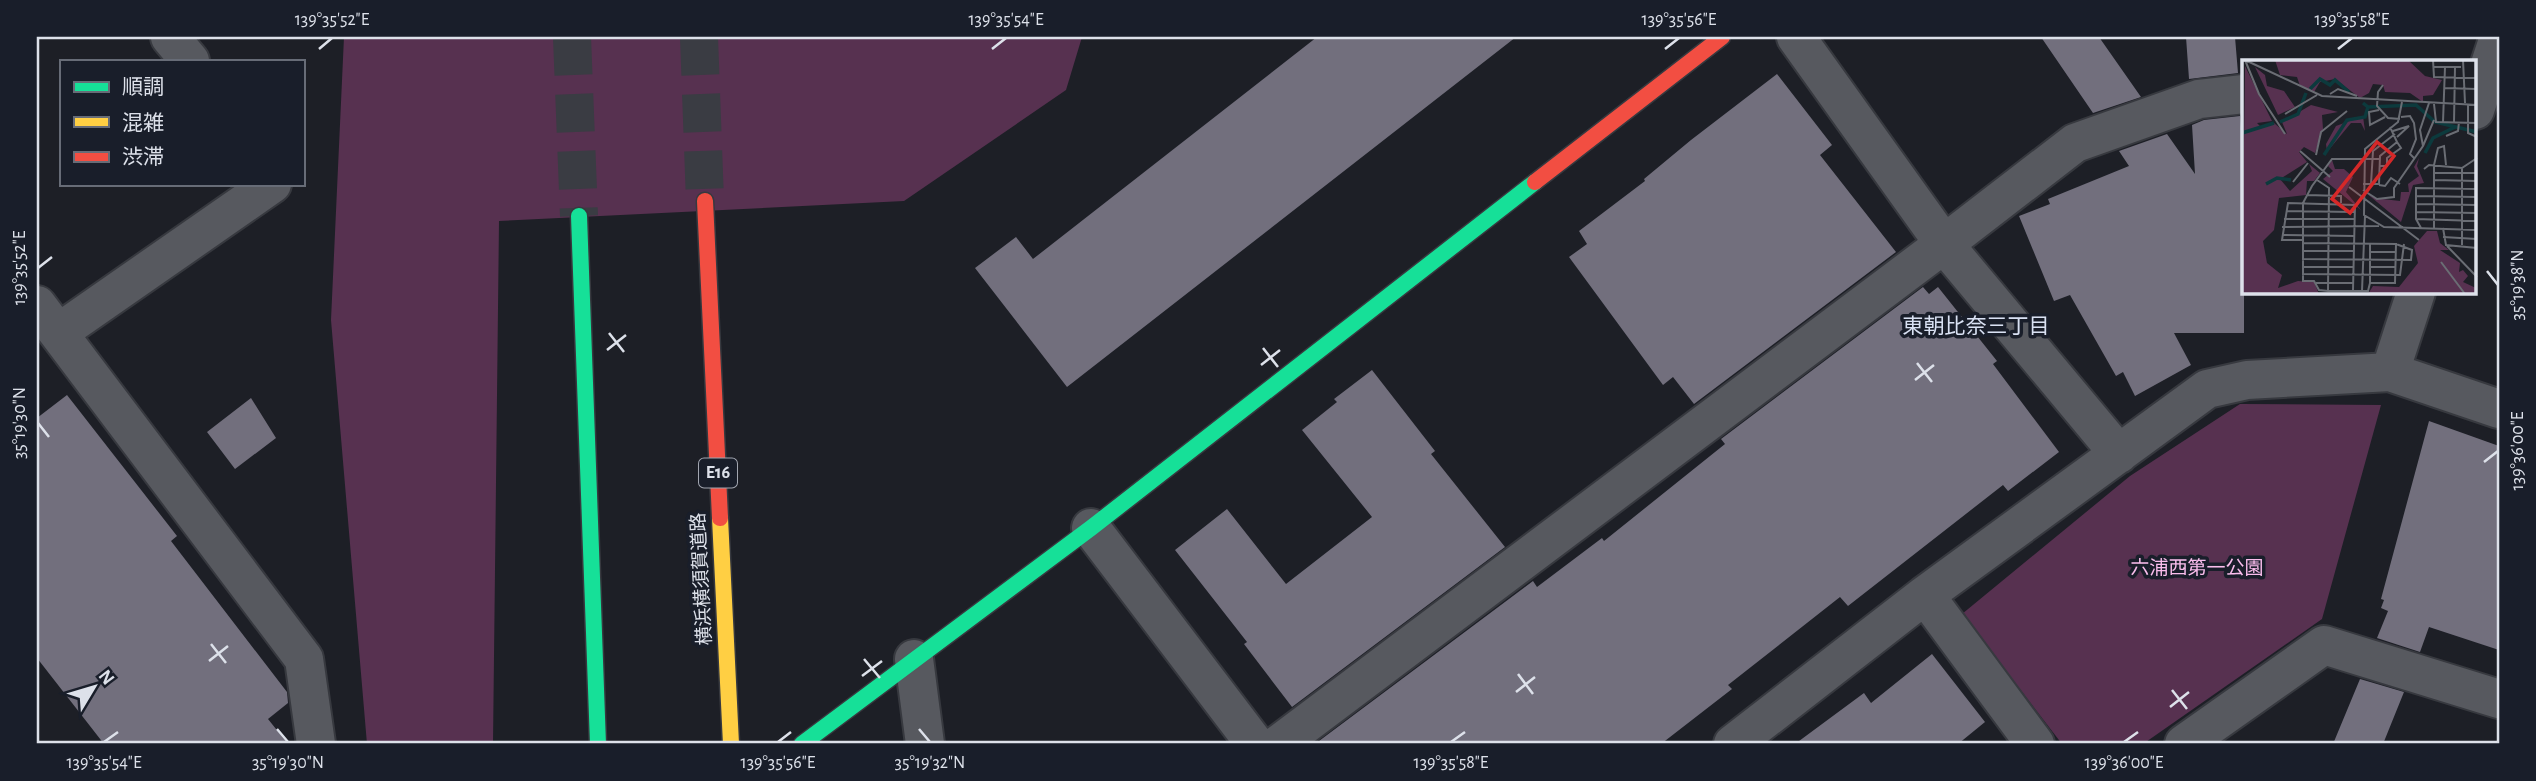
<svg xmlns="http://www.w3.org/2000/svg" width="2536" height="781" viewBox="0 0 2536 781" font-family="'Alegreya Sans','Noto Sans JP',sans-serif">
<rect width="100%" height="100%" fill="#1d1f26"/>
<path fill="#573150" d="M344 37H1082L1066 90 904 201 499 221 493 744H367L331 320Z
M2240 404 2381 405 2322 619 2143 744H2062L1962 614 2130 476Z"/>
<path fill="#726f7d" d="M1317 37H1516L1067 387 975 268 1016 237 1033 259Z
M2041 37H2099L2141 97 2093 113Z
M2186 37H2235L2238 73 2189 79Z
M1777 74 1832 145 1820 155 1896 252 1694 404 1673 377 1663 385 1569 257 1587 244 1579 231 1645 181 1644 179 1691 140Z
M2240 116 2241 128H2244V333H2174L2191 365 2135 396 2123 372 2116 376 2070 295 2054 301 2019 216 2050 204 2048 199 2129 166 2119 151 2167 134 2195 174 2192 125 2204 120Z
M1923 287 1929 294 1938 287 1997 361 1993 364 2059 452 2008 491 2003 485 1848 606 1840 597 1728 685 1732 689 1661 744H1322L1319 741 1533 581 1537 587 1602 538 1604 541 1725 444 1721 439Z
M1372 370 1435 451 1431 454 1505 547 1292 707 1244 644 1247 642 1175 550 1227 509 1286 584 1372 517 1302 430 1337 402 1334 399Z
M67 395 177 536 171 541 287 692 288 703 268 719 288 744H104L37 658V418Z
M251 398 276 438 235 469 207 432Z
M2429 421 2499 446V650L2429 627 2420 652 2377 638 2388 611 2381 608 2384 600 2381 599Z
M1932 654 1985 722 1958 744H1795L1864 693 1871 703Z
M2360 679 2404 692 2383 744H2333Z"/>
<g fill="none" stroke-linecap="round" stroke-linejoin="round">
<path stroke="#3a3c43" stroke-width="38" stroke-dasharray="38 19" stroke-linecap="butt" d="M572 37 579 216
M699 37 705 201"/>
<g stroke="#37393f" stroke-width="42">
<path id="street" d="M170 37 190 61
M1796 37 1944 244 2119 454
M2475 110 2499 37
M37 305 304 659 316 744
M58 333 272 184
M2390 372 2416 292
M1091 528 1255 744
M1925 595 2035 744
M914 659 925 744
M1279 744 1944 244 2075 143 2199 99 2244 94
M1733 744 1925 595 2207 389 2247 380 2390 372 2499 409
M2184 744 2324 645 2499 699"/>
</g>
<g stroke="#37393f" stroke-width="19">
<path id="fast" d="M579 216 598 744
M802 744 1091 528 1535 182"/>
</g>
<g stroke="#37393f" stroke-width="19">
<path id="slow" d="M720 518 731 744"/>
</g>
<g stroke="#37393f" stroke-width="19">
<path id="jam" d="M1535 182 1722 37
M705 201 720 518"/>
</g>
<use href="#street" stroke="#57595f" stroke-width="38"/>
<use href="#fast" stroke="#16e098" stroke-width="16"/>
<use href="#slow" stroke="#ffcf43" stroke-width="16"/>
<use href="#jam" stroke="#f24e42" stroke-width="16"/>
</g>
<path fill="none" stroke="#dde1ea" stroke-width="2.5" d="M319 49 332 38M992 49 1006 38M1665 49 1679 38M2338 49 2352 38M38 268 52 257M2487 271 2498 285M609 333 624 352M1263 348 1278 367M607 350 626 335M1917 363 1932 382M1261 365 1280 350M1915 380 1934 365M38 423 49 437M2484 462 2498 451M211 644 226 663M864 659 880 678M209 661 228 646M1518 674 1533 694M862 676 882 661M2172 690 2187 709M1516 692 1535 677M2170 707 2189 692M277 729 288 742M919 729 930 742M104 742 118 732M778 742 791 732M1451 742 1465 732M2124 742 2138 732"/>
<g text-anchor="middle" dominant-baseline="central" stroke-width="7" stroke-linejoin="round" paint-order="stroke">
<rect fill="#191e2a" stroke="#a2a6b0" stroke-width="2" x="699" y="458.5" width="38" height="29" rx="5"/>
<g font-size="18" font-weight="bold" fill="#dde1ea">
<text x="718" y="473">E16</text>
</g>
<g font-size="19" fill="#fabdec" stroke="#191e2a">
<text x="2197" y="568">六浦西第一公園</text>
</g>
<g font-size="19" fill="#dde1ea" stroke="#191e2a">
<text transform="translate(702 579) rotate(-93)">横浜横須賀道路</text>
</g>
<g font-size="21" fill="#d9e1f3" stroke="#191e2a">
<text x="1976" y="326">東朝比奈三丁目</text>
</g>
</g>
<g transform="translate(2242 60)">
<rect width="234" height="234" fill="#1d1f26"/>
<path d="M33 0H166L183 16 200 20 191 35 181 36V42L168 33 143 32 141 25 131 24 127 33 118 38 93 19 78 22 72 32 58 26 55 17 38 15ZM3 6 30 61 15 63 20 68 32 63 45 74 40 62 69 45 96 52 80 55 81 69 73 93 62 87 57 92 65 102 38 119 48 131 70 111 67 104 78 113 72 121H65L64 135 37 138 32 170 21 181 25 203 40 215 36 228 56 221 72 222 77 234H0ZM13 7 23 15 25 26 42 31 53 47 36 55ZM121 56 123 71 119 63H109L85 92 84 84 94 66ZM177 98 175 106 182 123 171 125 159 162 123 132 132 138 158 141 159 132H167L166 124 177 116 172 107ZM90 100 93 109H102L111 117 104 132 119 150 81 119 91 111 86 106ZM185 171H195L198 183 207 190H198L218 203 217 212 221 210 226 216 221 222 234 228V234H126L131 226 157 227 176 203 172 186Z" fill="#573150"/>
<path fill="none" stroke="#0c3a3d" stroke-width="3.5" d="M68 29 78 19 88 25 93 20 107 32M121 43 126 47 174 45 193 62 235 72M38 62 56 54 64 33M0 73 32 63M183 93 191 78 213 67M82 95 105 60 123 57 126 47M24 124 35 118 49 120"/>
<path fill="none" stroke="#6a6d74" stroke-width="2" d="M3 0 80 36 235 45M3 0 17 34 43 74M191 0 192 17 235 18M221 0 223 43M192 7H219M141 25 136 32 135 46 146 58 158 59M202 28 235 29M88 34 96 29 115 36M160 42 156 62 123 89 122 155 142 167 235 170M192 44 194 62 235 63M226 45V73L235 77M137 50 127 52 128 65 143 57M43 54 75 35M159 57 168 56 172 63 174 79 168 94 172 98M201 62 203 7M212 62 213 7M151 71 167 66 155 77M204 76 216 71 217 62M181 86 192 60M58 91 88 117M74 95 79 72 105 51M137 106H145V98L159 88 155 82M182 109 187 105 220 108M192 113H235M75 120 87 128 86 231M192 120 235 121M51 122 66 103M121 124H137L138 96 155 82 148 67M129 124 131 91 153 74M137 125 143 126 149 118 158 124M107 127 177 180M121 130 135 139 152 137V128L181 86 178 70 187 43M65 135 99 136V143M174 136 235 137M174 144 235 145M44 151 112 152M174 152 235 153M42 159H112M174 159 235 161M40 167 137 166M179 168 174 159V128L235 129M192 168V105L196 88 202 86 204 105M201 168 204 185 235 188M40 175 112 176M201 177 235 179M60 180H40L46 143 113 145 111 230M61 183 154 184 153 223H128L126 231H86L77 230 72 221H61V143L70 126 90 99H138M220 185V108L235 98M205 186 235 217M61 191H112M128 192H154M60 199 169 200 170 190 154 184M199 202 223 234M60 207H112M128 207H154M60 214 158 215 162 184M74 223H111M128 223V184M120 231 123 156"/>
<path fill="#d62828" fill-opacity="0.15" stroke="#d62828" stroke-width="3.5" d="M135 82 152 96 108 153 90 139Z"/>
<rect width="234" height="234" fill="none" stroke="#dde1ea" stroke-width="3.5"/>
</g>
<rect width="2536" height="781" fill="none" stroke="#191e2a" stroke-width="77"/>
<rect x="60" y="60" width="245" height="126" fill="#191e2a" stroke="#676c77" stroke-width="2"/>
<rect x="74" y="82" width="35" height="10" fill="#16e098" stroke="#676c77" stroke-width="2"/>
<text x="122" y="94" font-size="21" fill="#dde1ea">順調</text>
<rect x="74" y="117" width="35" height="10" fill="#ffcf43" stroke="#676c77" stroke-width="2"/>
<text x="122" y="130" font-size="21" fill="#dde1ea">混雑</text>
<rect x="74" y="152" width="35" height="10" fill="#f24e42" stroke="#676c77" stroke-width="2"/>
<text x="122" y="164" font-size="21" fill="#dde1ea">渋滞</text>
<g transform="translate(94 687) rotate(52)" stroke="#191e2a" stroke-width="5" paint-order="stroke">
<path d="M0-5L12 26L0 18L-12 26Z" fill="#dde1ea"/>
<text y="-10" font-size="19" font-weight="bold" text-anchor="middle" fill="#dde1ea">N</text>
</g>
<rect x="38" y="38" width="2460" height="704" fill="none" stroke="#dde1ea" stroke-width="2.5"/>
<g font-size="18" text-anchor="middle" fill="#dde1ea">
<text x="332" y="25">139°35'52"E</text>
<text x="1006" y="25">139°35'54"E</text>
<text x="1679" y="25">139°35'56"E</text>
<text x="2352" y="25">139°35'58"E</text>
<text transform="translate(19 268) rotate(-90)" y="6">139°35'52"E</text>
<text transform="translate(2517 285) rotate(-90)" y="6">35°19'38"N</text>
<text transform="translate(19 423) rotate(-90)" y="6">35°19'30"N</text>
<text transform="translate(2517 451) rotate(-90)" y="6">139°36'00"E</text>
<text x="104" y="768">139°35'54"E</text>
<text x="288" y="768">35°19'30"N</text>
<text x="778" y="768">139°35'56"E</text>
<text x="930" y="768">35°19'32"N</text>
<text x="1451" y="768">139°35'58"E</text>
<text x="2124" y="768">139°36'00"E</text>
</g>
</svg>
